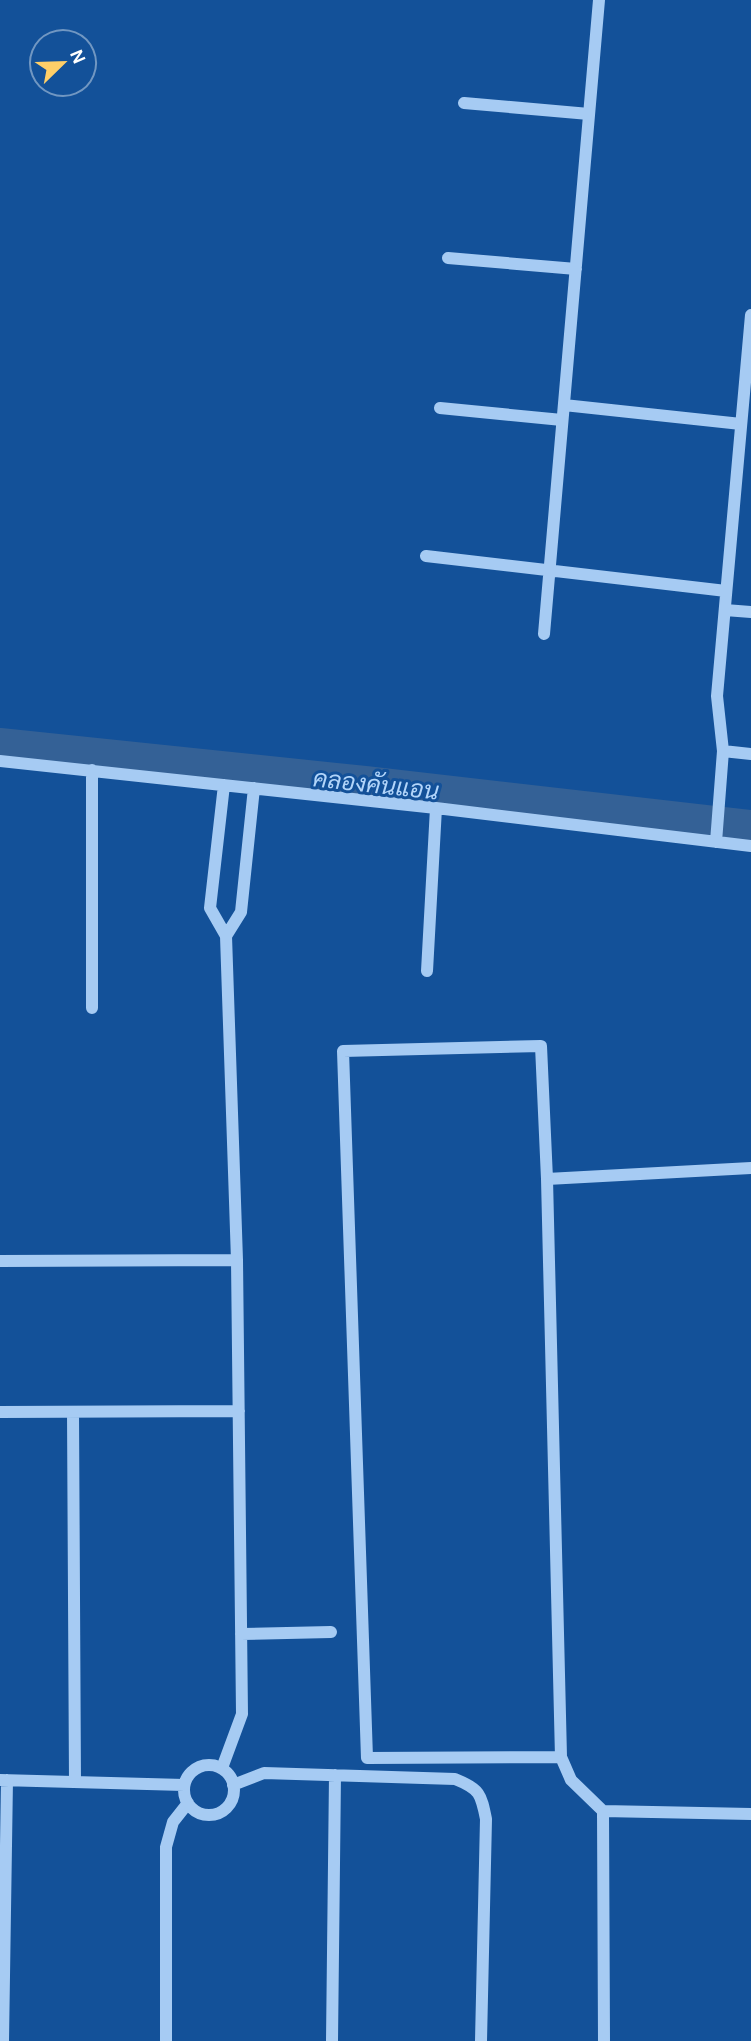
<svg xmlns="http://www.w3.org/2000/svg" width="751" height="2041" viewBox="0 0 751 2041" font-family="Karla,Sarabun,sans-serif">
<rect width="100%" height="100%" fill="#135199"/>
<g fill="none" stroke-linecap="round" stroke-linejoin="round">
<path stroke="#346196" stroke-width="32" d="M0 744 365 782 751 826"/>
<path stroke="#a6cbf3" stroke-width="12" d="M464 103 589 114
M448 258 576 269
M564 405 741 424
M440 408 562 420
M426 556 726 591
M725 610 751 612
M544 634 599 0
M723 751 751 754
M0 761 436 808 751 846
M92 770V1008
M716 842 723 751 717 696 751 315
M226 936 241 912 254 788
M427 971 436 808
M547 1179 751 1168
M0 1261 237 1260
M0 1412 239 1411
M73 1412 75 1782
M241 1634 331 1632
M561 1757 367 1758 343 1051 541 1046 547 1179 561 1757 571 1780 603 1811 751 1814
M184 1790a25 25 0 1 1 50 0a25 25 0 1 1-50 0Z
M222 1768 242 1714 237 1260 226 936 210 908 224 785
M0 1780 184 1785
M233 1785 264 1773 455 1779C480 1789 481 1794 486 1819L481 2041
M603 1811 604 2041
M3 2041 7 1780
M166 2041V1847L173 1822 188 1803
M332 2041 335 1775"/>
</g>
<g text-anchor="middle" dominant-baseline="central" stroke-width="6" stroke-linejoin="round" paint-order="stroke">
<g font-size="24" font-style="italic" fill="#b2d5fa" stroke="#135199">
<text transform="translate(376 785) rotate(6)">คลองคันแอน</text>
</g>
</g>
<g transform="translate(63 63) rotate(67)"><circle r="33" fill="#135199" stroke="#7197c2" stroke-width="2"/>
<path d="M0-5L12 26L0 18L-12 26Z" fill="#ffcf68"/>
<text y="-10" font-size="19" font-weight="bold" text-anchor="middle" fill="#ffffff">N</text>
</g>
</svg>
